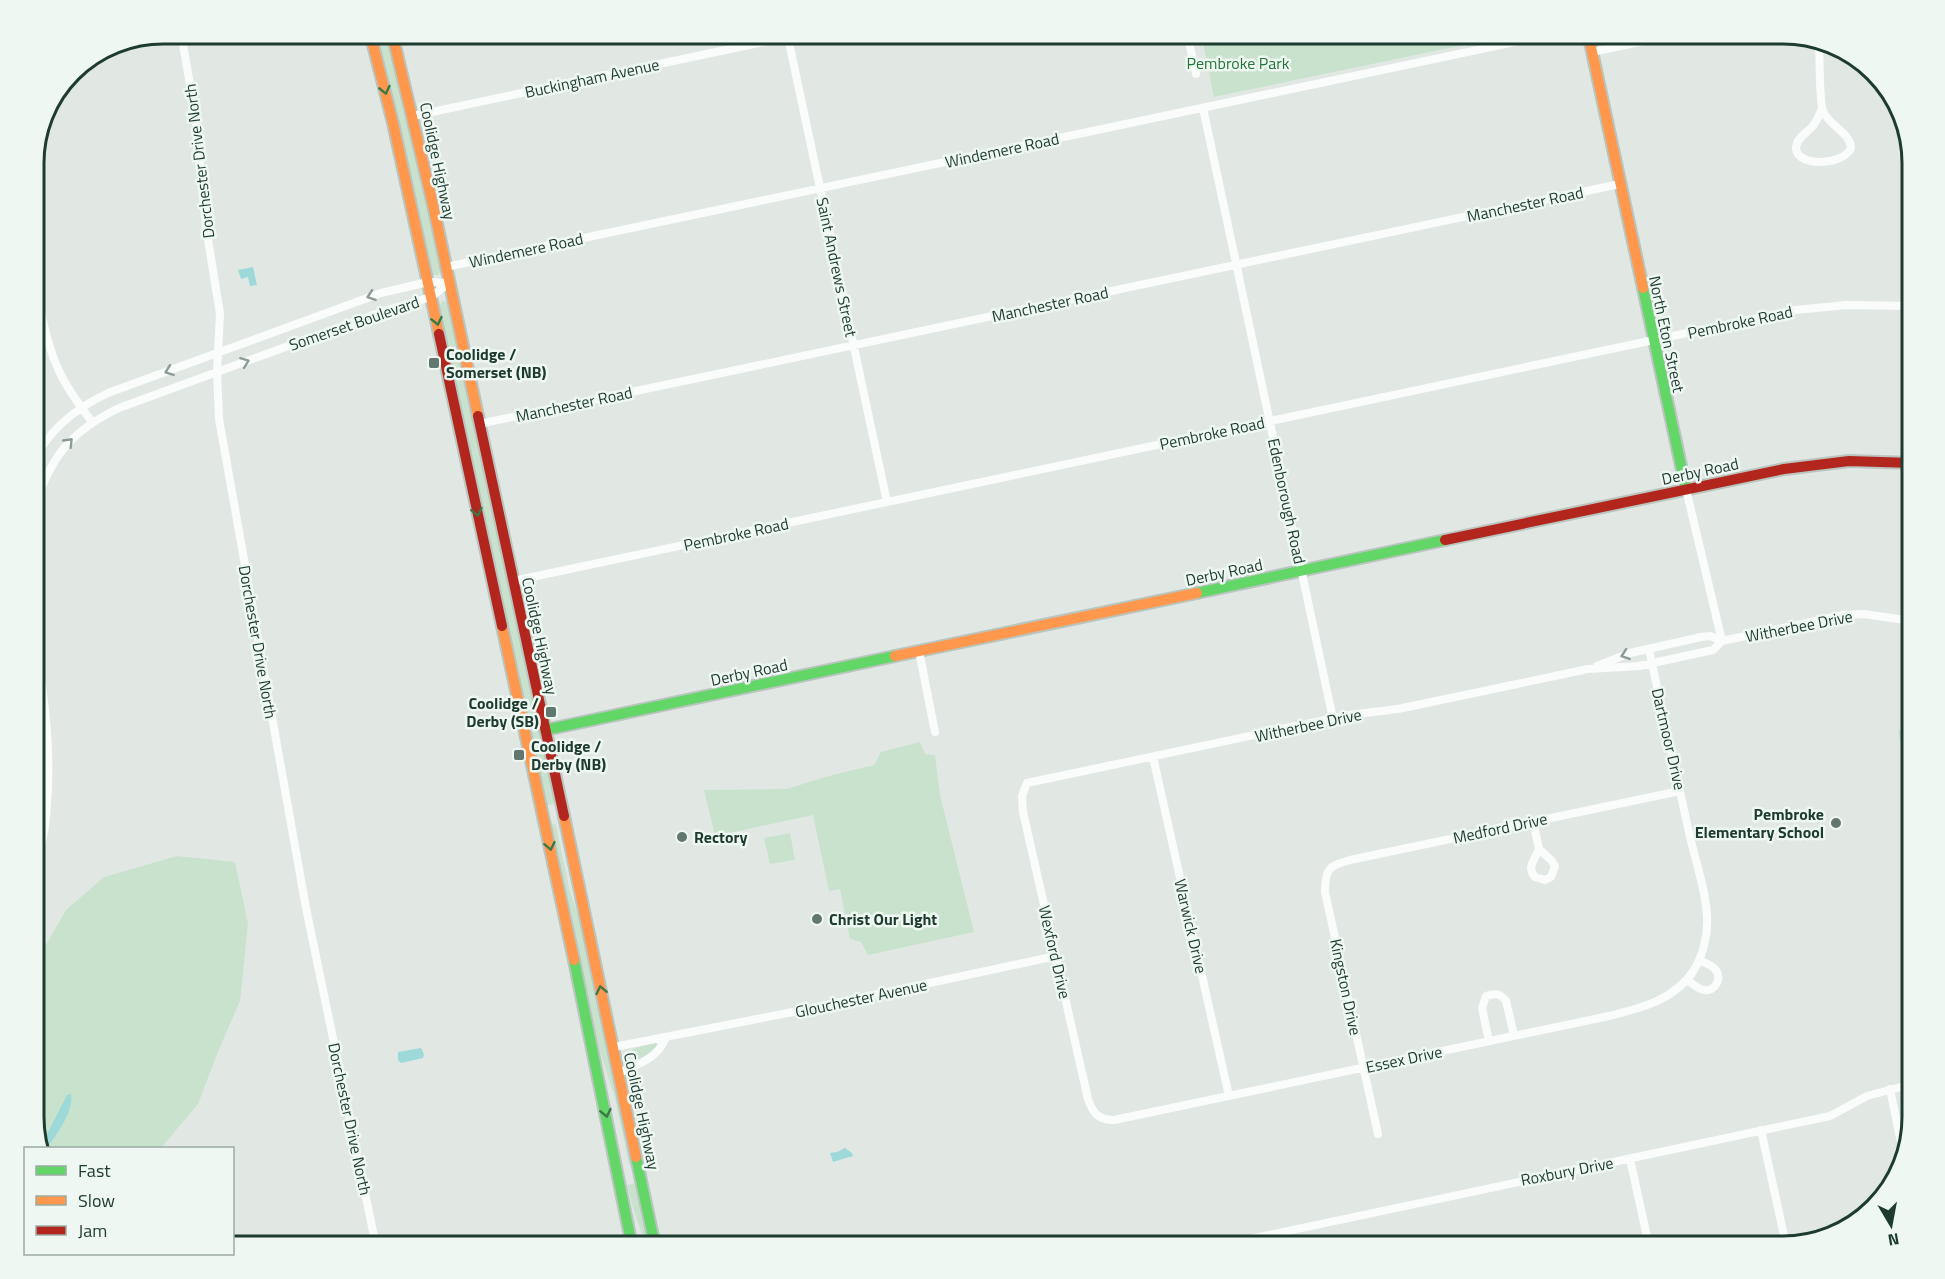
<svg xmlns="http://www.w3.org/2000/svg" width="1945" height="1279" viewBox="0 0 1945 1279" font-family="'Titillium Web',sans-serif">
<rect width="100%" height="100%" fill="#e1e8e4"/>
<path fill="#c9e2cd" d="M376 33H386L406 115 441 271 438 275H433L431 270 395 105Z
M1201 33H1521L1214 97Z
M442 301H445L448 304 556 804 547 805 439 307Z
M1912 727V792L1898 731Z
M920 742 925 754 935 755 940 795 974 932 868 955 861 942 850 939 840 889 829 891 813 815 715 836 704 790 787 789 825 777 874 765 881 752Z
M553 823 556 826 570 891 584 932 633 1163 631 1166 629 1164 615 1098 599 1049 552 825Z
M790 833 795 860 770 864 764 838Z
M177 856 235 862 248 924 240 1001 217 1054 198 1104 161 1148H40L33 1124V967L66 910 104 877Z
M655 1043 658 1045 653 1051 638 1060 633 1059 632 1049Z
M636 1183 637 1184 650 1246H646L633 1208 627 1185Z"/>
<path fill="#9ed9d9" d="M253 267 257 285 250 286 248 277 241 279 238 270Z
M421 1048 424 1054 423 1058 401 1063 398 1060V1052Z
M71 1094C74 1111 57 1134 47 1148H40L67 1095Z
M845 1148 852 1153 853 1156 833 1162 830 1153 837 1152Z"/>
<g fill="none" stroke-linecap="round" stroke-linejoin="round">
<g stroke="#bac5bf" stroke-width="14">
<path id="fast" d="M1643 288 1686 489
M1197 593 1445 540
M545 730 895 656
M574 960 632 1246
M636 1157 655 1246"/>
</g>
<g stroke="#bac5bf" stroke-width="14">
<path id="slow" d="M370 33 393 123 439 334
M392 33 433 205 478 416
M1588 33 1643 288
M502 626 574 960
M895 656 1197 593
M564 816 636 1157"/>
</g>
<g stroke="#bac5bf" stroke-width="14">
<path id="jam" d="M439 334 502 626
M478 416 564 816
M1445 540 1784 469 1849 461 1912 463"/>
</g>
<path stroke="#fafcfb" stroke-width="8" d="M181 33 195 113 206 227 220 314 217 372 219 419 306 908 376 1246
M787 33 887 502
M1187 33 1196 74
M1819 44C1820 60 1819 99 1823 111 1829 126 1850 132 1851 148 1844 165 1797 168 1796 148 1796 138 1808 132 1813 126 1817 120 1820 114 1822 109
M1592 52 1682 33
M1203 108 1333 719
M413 116 806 33
M446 267 1558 33
M33 275C41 310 46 347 63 379 71 394 82 408 92 422
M479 424 1620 184
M33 463C48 430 76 408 108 393L381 293 428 282 449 283
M1686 489 1722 641
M33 512C49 459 69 432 119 408L384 311 431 297 449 283
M513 581 1796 310 1846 305 1912 306
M33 629C43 689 52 742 47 804 46 825 43 847 33 866
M1649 649 1654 673C1666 727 1678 782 1690 837 1696 863 1706 891 1707 917 1708 935 1703 955 1694 970 1675 1000 1641 1008 1609 1016L1114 1120C1099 1120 1093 1114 1088 1099L1023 812 1022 796 1027 783 1349 715 1398 709 1588 669 1639 666 1713 650 1722 641
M919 651 935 732
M1597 666 1630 653 1701 637 1710 636 1722 641 1843 615 1864 614 1912 621
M1153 757 1229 1096
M1533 821 1539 849 1551 860 1555 866 1551 877 1545 880 1535 877C1526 867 1535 860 1539 849
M1687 980C1692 983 1697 989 1704 990 1715 992 1722 979 1716 970 1712 965 1705 963 1699 960
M1489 1041 1482 1008 1486 996C1495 993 1500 993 1506 1001L1514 1035
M614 1047 808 1009 1056 956
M619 1073C638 1064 657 1059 665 1039
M1890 1089 1902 1148
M1761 1130 1786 1245
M1378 1134 1325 892C1325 869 1328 866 1350 860L1680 791
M1630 1159 1649 1246
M1217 1246 1830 1116 1867 1096 1912 1084"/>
<use href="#fast" stroke="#63d668" stroke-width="10"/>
<use href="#slow" stroke="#ff974d" stroke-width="10"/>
<use href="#jam" stroke="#b3261e" stroke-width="10"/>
</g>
<defs><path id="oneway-chevron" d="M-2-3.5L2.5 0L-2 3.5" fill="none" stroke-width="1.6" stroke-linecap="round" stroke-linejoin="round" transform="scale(1.5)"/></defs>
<g stroke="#3a7946">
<use href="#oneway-chevron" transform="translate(385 90) rotate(77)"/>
<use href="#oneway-chevron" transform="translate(437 321) rotate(78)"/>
<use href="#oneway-chevron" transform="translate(477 512) rotate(78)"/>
<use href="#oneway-chevron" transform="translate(550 846) rotate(78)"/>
<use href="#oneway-chevron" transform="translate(601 990) rotate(-102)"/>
<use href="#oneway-chevron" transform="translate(606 1113) rotate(78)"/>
</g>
<g stroke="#8c9c95">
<use href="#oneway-chevron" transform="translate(371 296) rotate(161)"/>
<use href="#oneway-chevron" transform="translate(245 362) rotate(-21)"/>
<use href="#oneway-chevron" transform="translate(169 371) rotate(160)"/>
<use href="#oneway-chevron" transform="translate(69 442) rotate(-46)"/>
<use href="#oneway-chevron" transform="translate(1625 655) rotate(161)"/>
</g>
<g fill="#62786e" stroke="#eef7f2" stroke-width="2">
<rect x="428" y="357" width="12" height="12" rx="3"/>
<rect x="545" y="706" width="12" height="12" rx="3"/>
<rect x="513" y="749" width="12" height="12" rx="3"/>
<circle cx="1836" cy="823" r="6"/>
<circle cx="682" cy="837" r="6"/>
<circle cx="817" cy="919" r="6"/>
</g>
<g text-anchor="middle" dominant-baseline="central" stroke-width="5" stroke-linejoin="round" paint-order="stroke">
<g font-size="16" fill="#27743a" stroke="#eef7f2">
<text x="1238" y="63">Pembroke Park</text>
</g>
<g font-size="16" fill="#1e3b2f" stroke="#eef7f2">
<text transform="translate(592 78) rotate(-12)">Buckingham Avenue</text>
<text transform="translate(1002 150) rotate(-12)">Windemere Road</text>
<text transform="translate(199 161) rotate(-97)">Dorchester Drive North</text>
<text transform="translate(438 161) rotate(78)">Coolidge Highway</text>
<text transform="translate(1525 204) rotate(-12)">Manchester Road</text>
<text transform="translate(526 250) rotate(-12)">Windemere Road</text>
<text transform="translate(837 267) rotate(78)">Saint Andrews Street</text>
<text transform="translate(1050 304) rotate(-12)">Manchester Road</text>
<text transform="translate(1740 322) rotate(-12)">Pembroke Road</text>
<text transform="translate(354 323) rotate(-19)">Somerset Boulevard</text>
<text transform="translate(1667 334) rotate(78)">North Eton Street</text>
<text transform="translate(574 404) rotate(-12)">Manchester Road</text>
<text transform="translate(1212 433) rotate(-12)">Pembroke Road</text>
<text transform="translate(1700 471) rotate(-12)">Derby Road</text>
<text transform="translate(1287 501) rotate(78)">Edenborough Road</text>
<text transform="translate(736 534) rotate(-12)">Pembroke Road</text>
<text transform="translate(1224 572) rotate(-12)">Derby Road</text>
<text transform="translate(1799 626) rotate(-11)">Witherbee Drive</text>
<text transform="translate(540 636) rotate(78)">Coolidge Highway</text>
<text transform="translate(258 642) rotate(80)">Dorchester Drive North</text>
<text transform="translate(749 672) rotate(-12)">Derby Road</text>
<text transform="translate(1308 725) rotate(-12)">Witherbee Drive</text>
<text transform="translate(1669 739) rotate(77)">Dartmoor Drive</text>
<text transform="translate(1500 828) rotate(-12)">Medford Drive</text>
<text transform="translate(1191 926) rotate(77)">Warwick Drive</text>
<text transform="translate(1055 952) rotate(77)">Wexford Drive</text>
<text transform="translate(1346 987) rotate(78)">Kingston Drive</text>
<text transform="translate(861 998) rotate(-12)">Glouchester Avenue</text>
<text transform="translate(1404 1059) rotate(-12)">Essex Drive</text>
<text transform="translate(642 1111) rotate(78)">Coolidge Highway</text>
<text transform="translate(350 1119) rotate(78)">Dorchester Drive North</text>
<text transform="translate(1567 1171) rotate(-11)">Roxbury Drive</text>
</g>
<g font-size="16" font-weight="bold" fill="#1e3b2f" stroke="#eef7f2" text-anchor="start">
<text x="446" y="354">Coolidge /<tspan x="446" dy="18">Somerset (NB)</tspan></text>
<text x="539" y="703" text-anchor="end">Coolidge /<tspan x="539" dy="18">Derby (SB)</tspan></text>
<text x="531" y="746">Coolidge /<tspan x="531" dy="18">Derby (NB)</tspan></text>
<text x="1824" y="814" text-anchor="end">Pembroke<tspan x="1824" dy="18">Elementary School</tspan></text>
<text x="694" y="837">Rectory</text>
<text x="829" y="919">Christ Our Light</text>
</g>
</g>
<path d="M0 0H1945V1279H0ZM163 44H1783A119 119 0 0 1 1902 163V1117A119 119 0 0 1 1783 1236H163A119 119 0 0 1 44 1117V163A119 119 0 0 1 163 44Z" fill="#eef7f2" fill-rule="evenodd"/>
<path fill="none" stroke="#1e3b2f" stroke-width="3" d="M163 44H1783A119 119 0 0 1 1902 163V1117A119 119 0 0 1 1783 1236H163A119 119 0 0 1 44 1117V163A119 119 0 0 1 163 44Z"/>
<rect x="24" y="1147" width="210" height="108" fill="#eef7f2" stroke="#9baca4" stroke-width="1.5"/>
<rect x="36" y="1166" width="30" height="9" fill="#63d668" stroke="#9baca4" stroke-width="1.5"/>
<text x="78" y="1177" font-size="18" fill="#1e3b2f">Fast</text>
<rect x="36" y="1196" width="30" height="9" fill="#ff974d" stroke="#9baca4" stroke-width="1.5"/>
<text x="78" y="1207" font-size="18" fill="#1e3b2f">Slow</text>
<rect x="36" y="1226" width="30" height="9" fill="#b3261e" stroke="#9baca4" stroke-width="1.5"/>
<text x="78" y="1237" font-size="18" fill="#1e3b2f">Jam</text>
<g transform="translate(1891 1225) rotate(170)" stroke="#eef7f2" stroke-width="4.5" paint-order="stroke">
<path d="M0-4.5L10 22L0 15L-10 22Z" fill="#1e3b2f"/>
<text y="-9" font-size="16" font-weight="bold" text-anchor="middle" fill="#1e3b2f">N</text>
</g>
</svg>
